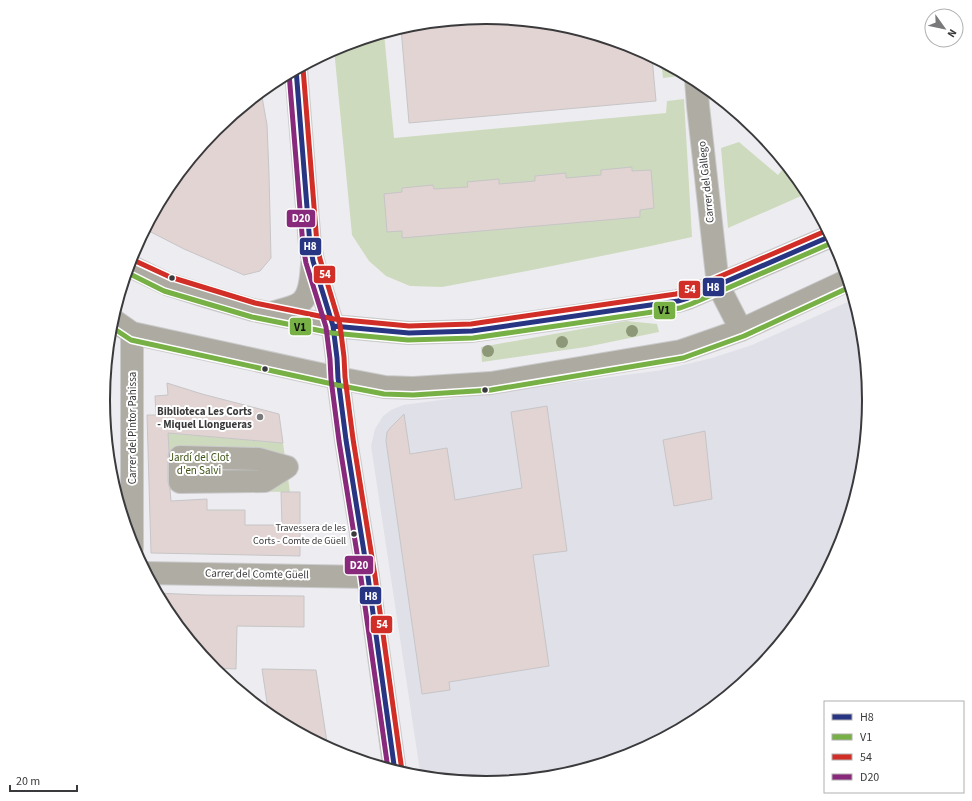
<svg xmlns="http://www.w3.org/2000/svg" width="972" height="801" viewBox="0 0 972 801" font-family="'Source Sans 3',sans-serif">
<rect width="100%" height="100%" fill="#ededf1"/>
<path fill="#e0e0e9" d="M854 299 862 326 869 401 862 476 840 547 805 614 757 672 699 719 633 755 561 777 486 784 421 778 371 446 375 429 383 416 391 410 403 405 662 370 712 358 752 345Z"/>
<path fill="#cedabd" d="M384 33 394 138 666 113 667 101 684 99 692 237 646 247 527 271 442 287 410 286 386 276 369 261 352 235 334 49 339 46Z
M661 61 680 72V76L663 78Z
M739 142 778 175 786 165 805 188 808 193 728 228 721 148Z
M626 321 657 324 659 332 586 347 482 362 481 347Z
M168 433 283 443 290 492 170 490Z"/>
<path fill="#e2d4d3" stroke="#c6c5c7" d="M486 17 561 24 633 46 652 57 656 101 409 123 401 28 411 24Z
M261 91 267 125 269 174 271 258 260 271 244 275 184 249 145 229 167 187 215 129Z
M632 167V171L651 170 654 208 640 210V217L402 238V231L387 232 384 194 402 192V188L433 185 434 189 468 187 467 182 499 179V184L535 181V176L566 173V178L601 175V170Z
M167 383 202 394 279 414 283 443 168 433 169 451 168 457V482L170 489 171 501 207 499V510H245V525H282L281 492H300V556L151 553 147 415H156L155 396 168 395Z
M547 406 567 551 533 555 549 666 449 682 450 690 422 694 386 441 387 432 391 427 404 414 410 454 447 448 455 500 522 488 511 412Z
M705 431 712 499 674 506 663 440Z
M156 593 203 595 304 596V627L237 626 236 669 212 668 167 613Z
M262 669 316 670 328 749 273 719 269 716Z"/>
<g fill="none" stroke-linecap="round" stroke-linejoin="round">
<g stroke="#cacacc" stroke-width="24">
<path id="street" d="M696 80 698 106 718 285
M132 333V548
M180 457 259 459 287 467 265 481 180 482Z
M145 573 368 577"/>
</g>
<g stroke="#cacacc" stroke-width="24">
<path id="secondary" d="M296 69 310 245 313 261 333 326 337 358 338 378 346 440 368 577 395 772
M128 265 167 284 205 296 253 310 333 326 409 333 472 331 678 301 688 298 831 236
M718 285 741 330
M271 313C279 310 294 308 301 302 311 294 311 276 312 264
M112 319 132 333 338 378 385 387 413 388 491 383 681 351 690 348 741 330 848 280"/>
</g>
<use href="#street" stroke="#aeaca3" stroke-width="22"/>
<use href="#secondary" stroke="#adaaa2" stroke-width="22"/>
<g stroke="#fff" stroke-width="8">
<path id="bus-1" d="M296 69 310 245 313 261 333 326 337 358 338 378 346 440 368 577 395 772
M333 326 409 333 472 331 678 301 688 298 831 236"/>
</g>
<g stroke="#fff" stroke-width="8">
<path id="bus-2" d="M126 272 164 291 252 317 332 333 408 340 473 338 680 308 691 304 834 242
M110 326 131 340 337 385 384 394 413 395 491 390 683 358 744 336 850 287"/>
</g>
<g stroke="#fff" stroke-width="8">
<path id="bus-3" d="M303 68 317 244 320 259 340 325 344 357 345 377 353 439 375 576 402 771
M131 259 170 277 255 303 334 319 409 326 471 324 676 294 686 291 828 230"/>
</g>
<g stroke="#fff" stroke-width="8">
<path id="bus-4" d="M289 73 303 246 306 263 326 327 330 359 331 379 339 441 361 578 388 769"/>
</g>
<use href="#bus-1" stroke="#283583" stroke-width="5"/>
<use href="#bus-2" stroke="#77b045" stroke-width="5"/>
<use href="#bus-3" stroke="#d02e26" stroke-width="5"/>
<use href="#bus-4" stroke="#88297c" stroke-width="5"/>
</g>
<g fill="#8d9879">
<circle cx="632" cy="331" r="6"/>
<circle cx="562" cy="342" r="6"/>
<circle cx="488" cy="351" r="6"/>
</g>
<g fill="#3a3a3c" stroke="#fff" stroke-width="1.5">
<circle cx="172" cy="278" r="3.5"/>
<circle cx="265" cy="369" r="3.5"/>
<circle cx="485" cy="390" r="3.5"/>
<circle cx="354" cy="534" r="3.5"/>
</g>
<circle fill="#79797b" stroke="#fff" stroke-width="1.5" cx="260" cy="417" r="4"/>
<g text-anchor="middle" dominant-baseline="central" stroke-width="4" stroke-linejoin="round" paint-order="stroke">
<g font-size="10" fill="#3a3a3c" stroke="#fff" text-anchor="end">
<text x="346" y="528">Travessera de les<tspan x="346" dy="13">Corts - Comte de Güell</tspan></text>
</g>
<g font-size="11" fill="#3a3a3c" stroke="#fff">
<text transform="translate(706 182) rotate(-96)">Carrer del Gàllego</text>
<text transform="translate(132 428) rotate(-90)">Carrer del Pintor Pahissa</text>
<text transform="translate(257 574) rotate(1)">Carrer del Comte Güell</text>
</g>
<g font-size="11" font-weight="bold" fill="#3a3a3c" stroke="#fff" text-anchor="end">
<text x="252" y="411">Biblioteca Les Corts<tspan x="252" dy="13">- Miquel Llongueras</tspan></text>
</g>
<g font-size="11" fill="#3e5216" stroke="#fff">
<text x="199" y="457">Jardí del Clot<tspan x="199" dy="13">d'en Salvi</tspan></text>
</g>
</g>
<path d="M0 0H972V801H0ZM110 400a376 376 0 1 1 752 0a376 376 0 1 1-752 0Z" fill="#fff" fill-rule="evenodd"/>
<path fill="none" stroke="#3a3a3c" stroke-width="2" d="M110 400a376 376 0 1 1 752 0a376 376 0 1 1-752 0Z"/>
<g stroke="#fff" stroke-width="1.5">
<rect x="286" y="209" width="30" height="19" rx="4" fill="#88297c"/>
<rect x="299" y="237" width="23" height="19" rx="4" fill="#283583"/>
<rect x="313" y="265" width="23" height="19" rx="4" fill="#d02e26"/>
<rect x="702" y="277" width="23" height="20" rx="4" fill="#283583"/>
<rect x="678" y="280" width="23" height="19" rx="4" fill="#d02e26"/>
<rect x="653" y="301" width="23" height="19" rx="4" fill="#77b045"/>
<rect x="289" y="317" width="23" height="19" rx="4" fill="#77b045"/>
<rect x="344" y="555" width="30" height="20" rx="4" fill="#88297c"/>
<rect x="359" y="586" width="23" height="19" rx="4" fill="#283583"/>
<rect x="370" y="615" width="23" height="19" rx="4" fill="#d02e26"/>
</g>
<g font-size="11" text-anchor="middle" font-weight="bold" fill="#fff">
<text x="301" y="222">D20</text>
<text x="310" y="250">H8</text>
<text x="325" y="278">54</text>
<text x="713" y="291">H8</text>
<text x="690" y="293">54</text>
<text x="359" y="569">D20</text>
<text x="371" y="600">H8</text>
<text x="382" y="628">54</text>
</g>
<g font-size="11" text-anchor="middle" font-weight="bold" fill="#111">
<text x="664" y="314">V1</text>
<text x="300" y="331">V1</text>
</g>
<rect x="824" y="701" width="140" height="92" fill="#ffffff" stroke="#b0b0b1"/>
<rect x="832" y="714" width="20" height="6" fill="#283583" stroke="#b0b0b1"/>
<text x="860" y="721" font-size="12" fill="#3a3a3c">H8</text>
<rect x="832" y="734" width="20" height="6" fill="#77b045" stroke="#b0b0b1"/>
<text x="860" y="741" font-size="12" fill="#3a3a3c">V1</text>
<rect x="832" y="754" width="20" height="6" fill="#d02e26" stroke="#b0b0b1"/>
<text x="860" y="761" font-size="12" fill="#3a3a3c">54</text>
<rect x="832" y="774" width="20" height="6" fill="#88297c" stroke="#b0b0b1"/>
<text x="860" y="781" font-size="12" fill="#3a3a3c">D20</text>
<g transform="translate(944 28) rotate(123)"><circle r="19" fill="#ffffff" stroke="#b0b0b1"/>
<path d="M0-3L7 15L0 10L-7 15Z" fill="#79797b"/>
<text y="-6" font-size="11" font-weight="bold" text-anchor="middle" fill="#3a3a3c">N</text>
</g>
<path d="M10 785v6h67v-6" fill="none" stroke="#3a3a3c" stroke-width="2"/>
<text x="16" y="785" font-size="12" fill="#3a3a3c" stroke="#ffffff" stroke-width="3" paint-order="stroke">20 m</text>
</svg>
